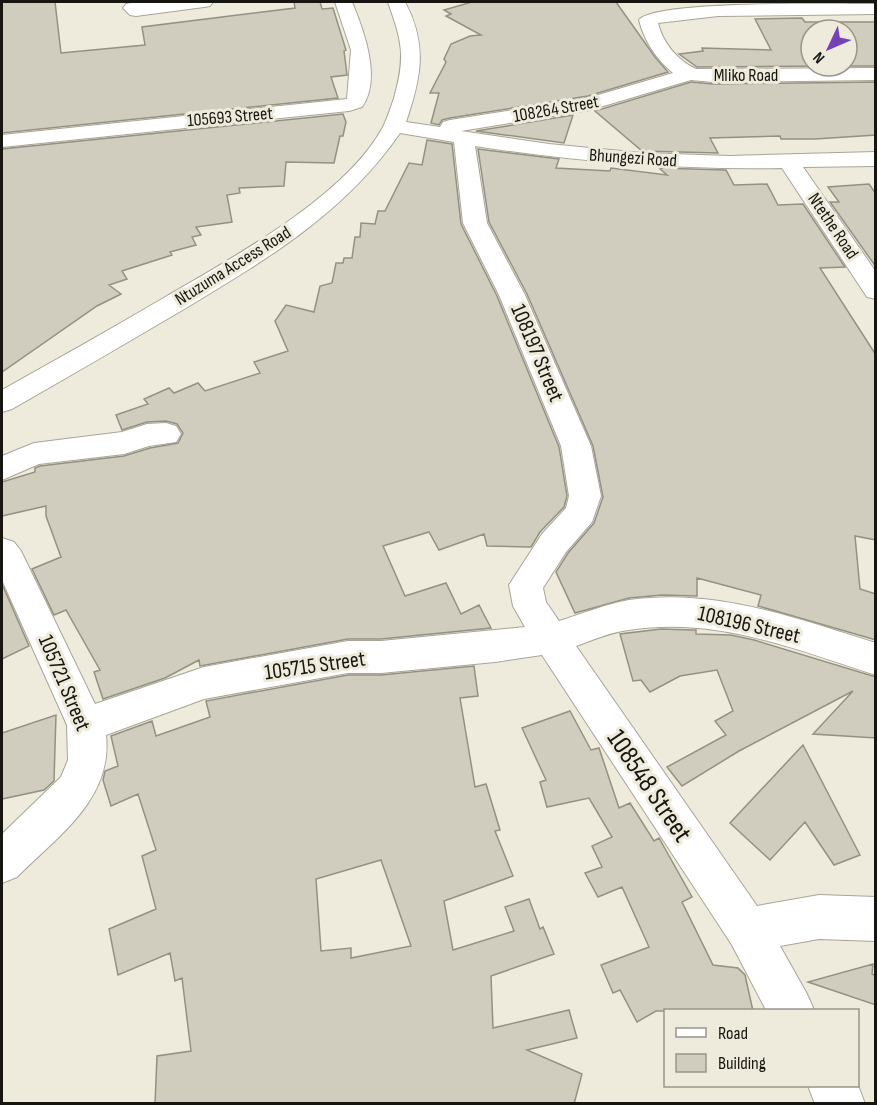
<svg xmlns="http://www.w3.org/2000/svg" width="877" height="1105" viewBox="0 0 877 1105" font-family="'Sofia Sans Condensed',sans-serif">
<rect width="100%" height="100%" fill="#eeebdc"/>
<path fill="#d0cdbf" stroke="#949183" stroke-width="1.5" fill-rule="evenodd" d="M2 2H55L61 53 145 45 142 27 295 8 294 2H320L322 9 333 8 346 50 344 51 347 75 331 77 338 98 2 133Z
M472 2H616L655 57 668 72 588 96 450 118 442 120 439 125 431 123 439 93H430L446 62 444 59 451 44 470 36 481 35 446 16 451 14 444 10Z
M802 18 805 22H876V66H847V30H811V66H831L697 67 679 54 703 51 702 48 771 50 755 19Z
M691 82 713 84 876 82V135L815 139H781L780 136 710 138 718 153 642 151 595 111Z
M343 114 346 122 343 136H340L334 163 286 162 284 186 239 188 240 193 227 195 232 222 196 227 201 235 192 237 196 245 170 252 172 255 122 271 127 279 109 285 121 294 97 306 2 372V149Z
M573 115 564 143 476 131Z
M427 140 452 144 461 224 497 296 559 447 567 496 564 507 540 532 531 547 487 546 484 534 439 550 429 532 383 546 405 596 446 583 461 614 479 605 491 628 381 639H348L200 666 199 660 165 678 103 699 94 672 100 670 66 610 54 615 32 569 61 557 46 516V506L2 516V482L35 472V468L40 466 124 456 150 448 178 443 183 433 177 424 166 421 147 422 122 430 116 415 148 404 144 399 169 388 174 393 198 383 205 391 260 373 254 362 288 351 275 321 286 305 314 312 320 286 332 283 336 263H343L344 258H352L355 237H360L361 223 375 224 378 211H385L409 163 422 165Z
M478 149 559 159 556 168 610 171 611 168 667 175 659 168 726 170 734 185 767 184 778 205 803 204 845 267 820 268 876 355V540L855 536 860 589 876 594V640L758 606 761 595 697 578V596L662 595 629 598 575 613 556 572 568 553 594 523 603 497 593 446 527 294 489 222Z
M869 184 876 194V267L830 202H839L828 187Z
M2 584 29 646 2 659Z
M661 629 692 630H696V634L731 635 754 640 876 677V738L813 734 853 691 739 751 682 786 667 767 726 735 715 721 733 711 717 670 680 676 650 692 641 680 633 681 620 634Z
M474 666 478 696 460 698 475 787 486 784 500 830 495 831 513 876 444 901 453 950 514 931 505 907 529 899 540 929 543 927 554 954 491 976 493 1028 569 1010 577 1038 527 1050 582 1074 574 1104H155L157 1056 191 1051 182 978 175 981 170 953 118 975 109 929 156 909 142 856 156 850 138 794 111 806 103 780 105 771 118 766 111 736 152 721 156 736 210 717 206 701 348 675H381ZM381 860 411 946 351 958V948L321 951 316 879Z
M570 711 591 750 599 748 619 808 630 803 654 841 659 838 692 897 682 902 713 965 738 968 745 975 753 1011H656L637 1022 620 990 613 993 601 965 649 947 622 887 598 897 585 873 602 867 592 846 612 837 589 798 547 807 540 782 546 780 522 728Z
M56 715 54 781 44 790 2 799V733Z
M803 745 860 855 834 865 805 822 770 860 730 823Z
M873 964 872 974 876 976V1005L808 982Z"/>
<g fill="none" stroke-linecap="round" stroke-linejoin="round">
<g stroke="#a8a597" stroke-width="2">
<path id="minor" d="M136 2H213L210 6 204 7 136 16 130 15 123 8 126 4Z
M335 2H352C364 31 382 79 362 107L349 111 2 147V135L347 99 351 50Z
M388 2H405C428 45 421 78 406 122L440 127 443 122 450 120 588 98 673 73C657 60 644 41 639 20 654 0 842 4 876 4V14L718 16 658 23C663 43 677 60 696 69L876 68V80L713 82 691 80 590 110 461 131 549 144 642 153 730 156 876 152V166L803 167 876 272V299L867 297 782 168C678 170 578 162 475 146L487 223 525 295 591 446 601 496 592 522 566 552 543 588 546 602 559 621C582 614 606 604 629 600 717 588 794 618 876 643V675C795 649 715 616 629 630 611 632 593 640 576 646L757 906 819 895 876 897V941L819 939 780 946 807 994 814 1010H766L732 945 542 655 495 662 381 673H348L204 699 106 735C113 799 58 836 17 877L2 883V834L61 777 68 760 67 725 2 580V538L14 542 21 551 95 704 204 667 348 641H381L525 627 513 606 509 585 542 534 566 508 569 496 561 446 499 295 463 223 454 142 400 133C345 213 267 259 186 308 128 342 70 376 12 409L2 412V390C57 359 113 328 167 296 234 257 346 196 383 127 387 119 391 107 394 98 406 55 402 42 388 2Z
M166 423 176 426 181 434 176 442 149 446 124 454 39 464 2 480V456L34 443 122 432 147 424Z
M858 1085 865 1104H815L808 1086Z"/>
</g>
<use href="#minor" fill="#fff" fill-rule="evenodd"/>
</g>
<g text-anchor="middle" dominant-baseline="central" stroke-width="6" stroke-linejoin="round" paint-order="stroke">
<g font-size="18" fill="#161510" stroke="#eeebdc">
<text x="746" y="75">Mliko Road</text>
<text transform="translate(556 109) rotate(-10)">108264 Street</text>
<text transform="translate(230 117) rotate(-5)">105693 Street</text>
<text transform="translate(633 158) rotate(4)">Bhungezi Road</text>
<text transform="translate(833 226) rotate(56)">Ntethe Road</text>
<text transform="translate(233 266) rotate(-32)">Ntuzuma Access Road</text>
</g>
<g font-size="22" fill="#161510" stroke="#eeebdc">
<text transform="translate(537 353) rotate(67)">108197 Street</text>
<text transform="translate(749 625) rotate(13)">108196 Street</text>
<text transform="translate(315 666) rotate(-8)">105715 Street</text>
<text transform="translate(64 683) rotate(67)">105721 Street</text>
</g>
<g font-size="27" fill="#161510" stroke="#eeebdc">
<text transform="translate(649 786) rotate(56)">108548 Street</text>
</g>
</g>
<rect width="877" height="1105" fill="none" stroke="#161510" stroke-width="6"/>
<rect x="664" y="1009" width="195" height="78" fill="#eeebdc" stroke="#98958a" stroke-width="1.5"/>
<rect x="676" y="1028" width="30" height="9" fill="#ffffff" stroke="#98958a" stroke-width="1.5"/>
<text x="718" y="1039" font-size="18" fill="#161510">Road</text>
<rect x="676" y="1054" width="30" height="18" fill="#d0cdbf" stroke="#98958a" stroke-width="1.5"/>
<text x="718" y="1069" font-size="18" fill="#161510">Building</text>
<g transform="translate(829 48) rotate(226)"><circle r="28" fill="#eeebdc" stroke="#98958a" stroke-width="1.5"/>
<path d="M0-4.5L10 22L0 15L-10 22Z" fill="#7441b9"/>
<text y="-9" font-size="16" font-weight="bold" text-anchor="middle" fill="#161510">N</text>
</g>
</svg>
